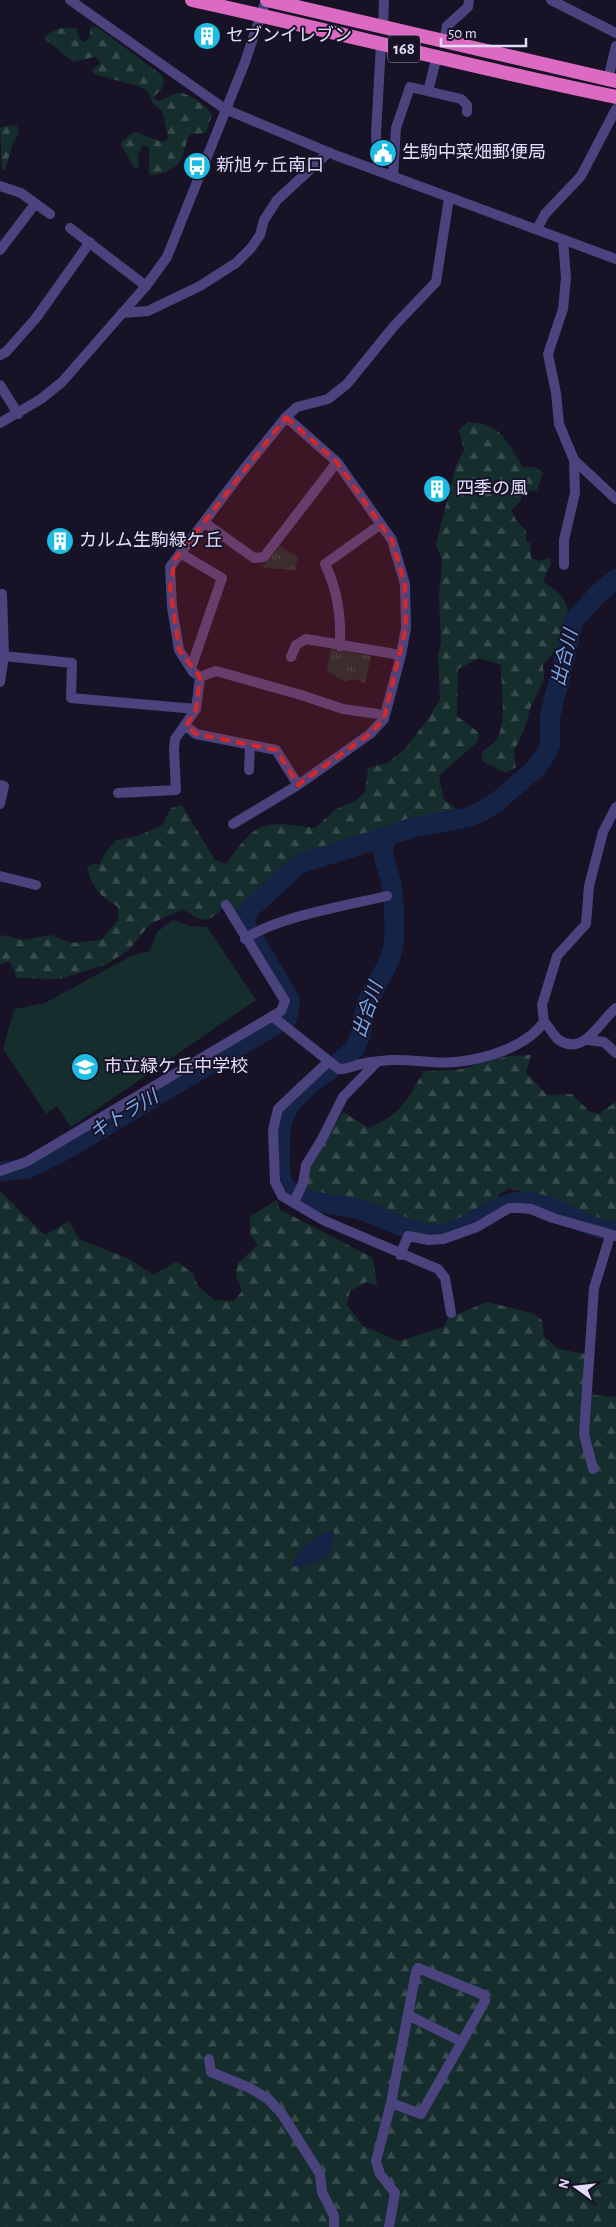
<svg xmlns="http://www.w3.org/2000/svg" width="616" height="2227" viewBox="0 0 616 2227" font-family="'Alegreya Sans','Noto Sans JP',sans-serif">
<defs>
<pattern id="forest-firs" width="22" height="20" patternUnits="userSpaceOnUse" patternTransform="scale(1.25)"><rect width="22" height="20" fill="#162d2e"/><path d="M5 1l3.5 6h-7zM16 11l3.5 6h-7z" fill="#384b4d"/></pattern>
<pattern id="park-tufts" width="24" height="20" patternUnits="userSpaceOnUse" patternTransform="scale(1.25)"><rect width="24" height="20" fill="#162d2e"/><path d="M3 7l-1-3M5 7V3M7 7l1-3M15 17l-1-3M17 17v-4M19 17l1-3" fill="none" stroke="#384b4d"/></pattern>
</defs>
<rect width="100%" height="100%" fill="#171225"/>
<path fill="url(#forest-firs)" d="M96 26 163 76C165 86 162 90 154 96V98L159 101C165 99 168 96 174 94 186 89 206 106 212 115L206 133 191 134C185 141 187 144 184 152 180 169 165 174 149 175V147L142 145 138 155 139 167 135 169 121 145V142L134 132C145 133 155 143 166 141L168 137 162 111 153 104 148 92 141 87 94 74 92 70 100 63 98 59 94 57 73 62 44 38C53 28 64 27 76 28L80 39 83 42 89 39 91 27Z
M10 125 17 126 19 134 14 140 5 170 2 171 0 128Z
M467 422C502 423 506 441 523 467H535L543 473 537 490 523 492 520 502 511 510 517 522 526 530V541L530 543 531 558 538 561 550 558 551 563 543 582C549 586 558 591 562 597 578 619 559 649 543 665L544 680 531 706 524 730 514 751 516 767 506 773 482 761V752C487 748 494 744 497 739 507 722 501 687 501 665L479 658 458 669 457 716 479 733 478 741 439 776 444 800 461 812 399 827 298 859 267 885 237 915 230 902C210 919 207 928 183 909L150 924 128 951 105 965 59 979 17 978 10 961 0 964V937L4 935 23 940 51 935 71 943 101 940 118 920V907C100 897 92 887 87 867L94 863 99 865 107 850 116 840 138 836 162 825 171 808 182 805 215 860 226 864C256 820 263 821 315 828L336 809 355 801 365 792 368 768 387 763 404 750 428 719 440 699 438 656 441 643 439 596 442 561 436 544 456 466 464 450 459 430Z
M531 1055 526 1073 547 1095 572 1094 589 1111 598 1114 616 1102V1228L607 1227 534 1199 521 1191 508 1189 499 1194 494 1205 442 1229H421L379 1212 334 1203 304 1194 309 1169 343 1112 368 1128C402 1114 406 1101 424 1071L457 1070 508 1056Z
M0 1191 45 1235 69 1221 79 1239 129 1259 154 1275 177 1261 193 1274 198 1286 214 1300 234 1301 242 1291 236 1276 237 1264 258 1245 250 1234V1216L277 1200 279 1209 373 1258 377 1286 366 1282 350 1291 347 1305 363 1326 399 1341 444 1327 448 1318 487 1302 532 1313 542 1320 544 1336 558 1349 585 1354V1380L594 1395 616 1397V2227H0Z"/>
<path fill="url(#park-tufts)" d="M280 546 298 557 295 570 264 568 263 566Z
M331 649 371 656 365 683 354 679 345 682 327 671Z"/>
<path fill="#162d2e" d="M173 920 190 926 207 927 256 1000 71 1127 57 1106 46 1114 3 1049 14 1009 45 1003 131 956 150 951 157 932Z"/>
<path fill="#152347" d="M331 1530 334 1531C333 1561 318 1563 292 1567 296 1550 316 1537 331 1530Z"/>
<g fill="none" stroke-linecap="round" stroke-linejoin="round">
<path stroke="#152347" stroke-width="20" d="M616 579 598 594 574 620 550 716V744L546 754 536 768 498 801 481 812 469 817 411 828 385 837C380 860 389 866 392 888 394 906 396 930 393 948 389 968 373 987 366 1006 361 1022 363 1041 351 1052 332 1071 304 1084 289 1107 279 1122 280 1136 280 1154 280 1163 279 1175 283 1184 293 1204 345 1204 364 1211 387 1219 413 1235 439 1234 468 1232 490 1204 519 1202 553 1199 582 1230 616 1231
M0 1172 29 1168 67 1149 287 1018 290 1000 247 927 245 922 248 911 299 864 385 837"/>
<path stroke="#4b437e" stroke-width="10" d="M551 0 616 33
M383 28 384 0
M444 41 447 26 468 7 469 0
M608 79 616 46
M428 91 437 56
M378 170 376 134 381 44
M393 177 396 128 410 87 461 99 467 105V112
M0 186 21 193 50 214
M70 228 146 286
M537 229 545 214 581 176 616 109
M563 240 566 278 563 309 548 354 556 393 559 424 574 460 616 499
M0 250 35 204
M122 313 148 311 200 286 236 263 251 248 260 235 264 220 277 200 329 152
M0 355 6 352 36 318 90 242
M0 385 18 414
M205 523 254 558 264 557 337 462
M180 553 222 578 191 668
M564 565V540L575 493 574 460
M340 646C341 617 338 591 325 564L381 524
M4 656 72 663 71 698 196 709
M291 657 296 645 306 639 401 655
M200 677 193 672 179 650 172 607 170 567 241 473 286 417 297 407 328 399 347 384 394 326 436 282 449 198
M200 677 216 671 301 695 343 709 378 714 384 719
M0 682 4 656 2 594
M186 726 196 734 276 750 298 785
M249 770 250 746
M0 785 4 786 0 804
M118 793 176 790 174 749 175 739 196 709 200 677
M233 824 298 785 370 734 384 719 401 655 406 628 405 584 392 540 337 462 286 417
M0 876 36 885
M245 939C276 917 348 905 387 896
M272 1016 339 1069C348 1069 352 1066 361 1064 370 1061 382 1061 391 1060 413 1059 434 1064 456 1062 486 1059 526 1047 544 1022L542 1005 557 956 586 924 589 886 603 832 616 807
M544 1022C550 1027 553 1036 559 1040 584 1057 600 1021 616 1008
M588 1040 604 1042 616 1053
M328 1062 278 1109 273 1130 275 1182 282 1196 323 1220 438 1269 445 1278 451 1313
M0 1171 26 1162 281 1011 285 1001 226 905
M294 1202 303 1183 306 1165 322 1139 343 1097 377 1062
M400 1255 408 1236 429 1240 443 1239 477 1227 509 1208H519L531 1209 553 1218 616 1236
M593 1469 584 1434 594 1288 610 1236
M408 2015 462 2042
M209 2059 211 2072 250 2088 268 2099 282 2114 320 2174 322 2192 334 2216V2227
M389 2227 395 2193 380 2174 376 2161 391 2103 416 1972 418 1968 484 1995 485 2001 421 2114 391 2103"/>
<path stroke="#4b437e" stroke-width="10" d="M70 0 225 109 335 155 616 259
M0 423 41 399 62 382 146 286 167 257 245 62 266 0"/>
<path stroke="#dc6ac2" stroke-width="14" d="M192 0C334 31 474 68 616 97
M267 0 616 81"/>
</g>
<path fill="#d62828" fill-opacity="0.2" stroke="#d62828" stroke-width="4" stroke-dasharray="10 6" stroke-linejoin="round" d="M286 417 337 462 392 540 405 584 406 628 384 719 370 734 298 785 276 750 196 734 186 726 196 709 200 677 179 650 170 588 175 559Z"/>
<defs>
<g id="building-disc" transform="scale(1.4375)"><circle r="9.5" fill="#1ebce3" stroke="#171225"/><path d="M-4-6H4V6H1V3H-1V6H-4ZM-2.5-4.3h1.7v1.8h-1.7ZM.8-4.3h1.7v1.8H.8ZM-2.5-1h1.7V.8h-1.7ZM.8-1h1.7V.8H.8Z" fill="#fff"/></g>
<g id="civic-disc" transform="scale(1.4375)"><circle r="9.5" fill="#1ebce3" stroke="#171225"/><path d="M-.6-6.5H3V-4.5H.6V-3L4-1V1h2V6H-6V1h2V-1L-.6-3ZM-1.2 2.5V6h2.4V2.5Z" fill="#fff"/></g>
<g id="bus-disc" transform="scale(1.4375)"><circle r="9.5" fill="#1ebce3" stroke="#171225"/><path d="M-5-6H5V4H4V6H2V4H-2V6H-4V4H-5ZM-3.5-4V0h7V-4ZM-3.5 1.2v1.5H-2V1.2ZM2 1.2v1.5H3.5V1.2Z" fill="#fff"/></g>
<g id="school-disc" transform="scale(1.4375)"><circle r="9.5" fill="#1ebce3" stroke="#171225"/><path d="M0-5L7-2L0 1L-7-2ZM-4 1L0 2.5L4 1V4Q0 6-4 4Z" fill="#fff"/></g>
</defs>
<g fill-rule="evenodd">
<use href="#building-disc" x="207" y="36"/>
<use href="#civic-disc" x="383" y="153"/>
<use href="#bus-disc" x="197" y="166"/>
<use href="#building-disc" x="437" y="489"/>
<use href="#building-disc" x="60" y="541"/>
<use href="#school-disc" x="85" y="1067"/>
</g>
<g text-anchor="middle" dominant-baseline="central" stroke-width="4" stroke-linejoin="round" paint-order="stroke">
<rect fill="#171225" stroke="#a59fbb" stroke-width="1" x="388" y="35.5" width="32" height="27" rx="4"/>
<g font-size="16" font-weight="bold" fill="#e2dbfb">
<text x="404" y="49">168</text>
</g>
<g font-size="18" fill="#e2dbfb" stroke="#171225" text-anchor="start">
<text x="226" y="36">セブンイレブン</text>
<text x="402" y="153">生駒中菜畑郵便局</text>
<text x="216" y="166">新旭ヶ丘南口</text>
<text x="456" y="489">四季の風</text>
<text x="79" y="541">カルム生駒緑ケ丘</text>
<text x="104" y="1067">市立緑ケ丘中学校</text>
</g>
<g font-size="19" font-style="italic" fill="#76aaee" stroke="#171225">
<text transform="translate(565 658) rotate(-76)">出合川</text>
<text transform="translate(368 1010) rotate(-71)">出合川</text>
<text transform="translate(124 1115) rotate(-31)">キトラ川</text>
</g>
</g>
<g transform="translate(576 2187) rotate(285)" stroke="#171225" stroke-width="4" paint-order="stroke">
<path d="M0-4L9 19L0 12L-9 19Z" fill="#e2dbfb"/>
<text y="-8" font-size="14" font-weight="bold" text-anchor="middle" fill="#e2dbfb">N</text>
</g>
<path d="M441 38v8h85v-8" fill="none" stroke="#e2dbfb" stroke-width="2.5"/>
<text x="448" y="38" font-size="15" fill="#e2dbfb" stroke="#171225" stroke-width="4" paint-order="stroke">50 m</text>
</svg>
